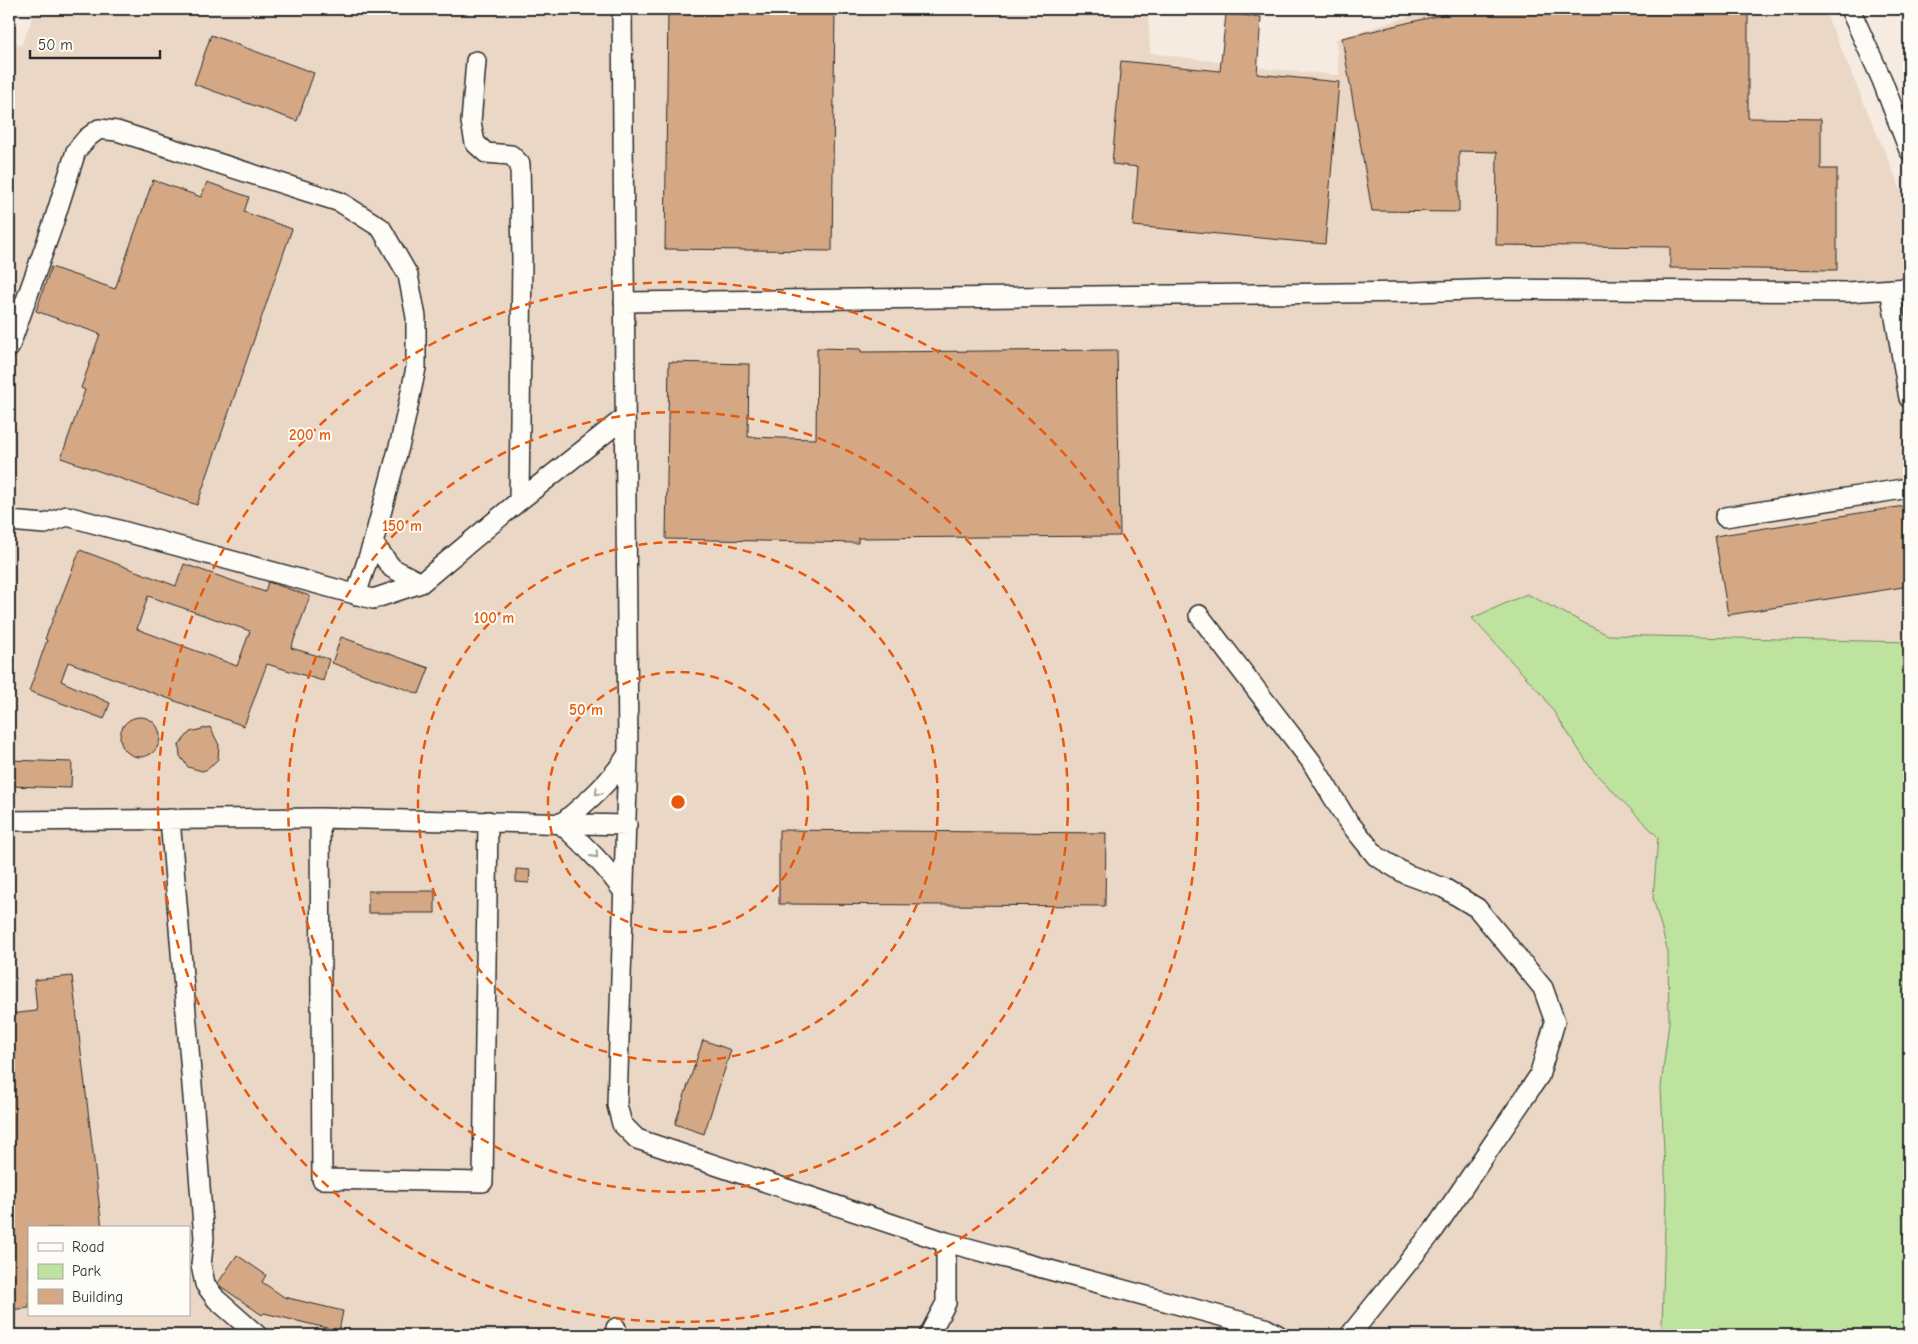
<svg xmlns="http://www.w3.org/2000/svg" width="1918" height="1344" viewBox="0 0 1918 1344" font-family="'Comic Neue',sans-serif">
<rect width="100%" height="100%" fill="#f5ebe0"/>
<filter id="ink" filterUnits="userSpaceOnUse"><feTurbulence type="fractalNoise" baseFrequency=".02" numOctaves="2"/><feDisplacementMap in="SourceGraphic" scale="10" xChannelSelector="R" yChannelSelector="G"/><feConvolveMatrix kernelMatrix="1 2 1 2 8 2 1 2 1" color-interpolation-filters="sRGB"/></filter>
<g filter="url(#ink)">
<path fill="#ebd7c5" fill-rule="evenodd" d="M36 9H1143L1148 11 1150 53 1270 69 1339 75 1336 39 1435 9H1824L1909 209V1335H9V38L21 46ZM29 1228H189V1315H29Z"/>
<path fill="#bde39e" stroke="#748764" d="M1527 594 1608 635 1909 642V1335H1667L1662 1326 1666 1194 1661 1087 1669 1022 1668 952 1653 898 1658 837 1593 771 1544 697 1472 618Z"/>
<path fill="#d4a885" stroke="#2b2b2b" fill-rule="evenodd" d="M668 9H835L832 251 665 249Z
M1467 9H1748V118L1821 119V169H1837V270L1670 268V247L1496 245 1497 152 1459 151V212L1372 211 1342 38Z
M1226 14 1261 17 1257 74 1339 82 1325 244 1133 226 1138 167 1112 164 1121 61 1220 71Z
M211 35 314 73 297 121 194 84Z
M153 180 201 197 207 182 249 197 244 212 292 229 197 505 61 458 85 390 81 388 100 334 36 311 51 267 115 289Z
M817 348 861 349V352L1117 350 1120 536 858 538V543L666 539 669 362 749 364 748 437 816 439Z
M1904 506 1906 521 1909 520V586L1728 615 1715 536Z
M80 550 176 586 184 564 265 592 268 582 310 596 291 648 329 659 323 681 267 664 244 726 68 662 61 681 110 703 104 719 29 691 47 640 45 639ZM148 596 250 631 237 666 137 629Z
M341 637 429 668 419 694 332 663Z
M120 737a20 20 0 1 1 40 0a20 20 0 1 1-40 0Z
M210 727 219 745 218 759 208 769 202 771 188 767 180 756 179 745 190 732Z
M9 760 72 762 71 788 9 786Z
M779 830 1106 833 1105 906 779 904Z
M516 869 530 870 529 883 516 882Z
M368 891H435V913H368Z
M72 976 102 1228H29V1308L9 1310V1014L37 1011 34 980Z
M703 1040 731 1050 704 1134 675 1124Z
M237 1255 266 1275 262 1282 284 1297 343 1311 339 1331 264 1313 262 1315 220 1286 218 1283Z"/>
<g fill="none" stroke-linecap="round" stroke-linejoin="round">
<g stroke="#2b2b2b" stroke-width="22">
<path id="minor" d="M622 9 628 754 617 1105 622 1124 637 1139 946 1242 1265 1328 1278 1335
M1850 9 1882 80 1909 150
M476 61 471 122 475 143 486 153 511 155 520 164 522 258 519 501
M1890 289 1909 398
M624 302 1414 292 1499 289 1847 292 1909 288
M9 348 52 227 76 151 87 138 99 129 117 131 340 202 381 228 408 275 416 317V368L401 439 373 543 392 568 421 583
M1725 517 1909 488
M9 521 45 524 67 516 373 599 421 583 519 501 624 418
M356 595 373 543
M1199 615 1311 761 1347 820 1376 856 1406 874 1444 888 1477 908 1543 988 1555 1022 1539 1076 1434 1230 1350 1335
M320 818 322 1179 483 1182 488 821
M170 819 193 1097 204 1238 201 1265 205 1284 216 1299 257 1335
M9 821 320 818 627 825
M623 891C605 865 584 845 561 824 587 802 610 783 628 754
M616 1328 618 1335
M929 1335 946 1303V1242"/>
</g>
<use href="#minor" stroke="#fdfcf7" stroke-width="19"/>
</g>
<defs><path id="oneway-chevron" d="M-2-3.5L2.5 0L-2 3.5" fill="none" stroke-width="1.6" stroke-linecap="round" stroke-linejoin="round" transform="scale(1.25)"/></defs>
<g stroke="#9e9e9b">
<use href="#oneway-chevron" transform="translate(598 792) rotate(136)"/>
<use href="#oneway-chevron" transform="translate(595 855) rotate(48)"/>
</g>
</g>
<g fill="none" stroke="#e8590c" stroke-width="2.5" stroke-dasharray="9 6">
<circle cx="678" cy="802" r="130"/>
<circle cx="678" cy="802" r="260"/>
<circle cx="678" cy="802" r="390"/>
<circle cx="678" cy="802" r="520"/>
</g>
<circle cx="678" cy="802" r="8" fill="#e8590c" stroke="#fdfcf7" stroke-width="2.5"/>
<g font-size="15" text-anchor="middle" font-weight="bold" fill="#e8590c" stroke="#fdfcf7" stroke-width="4" stroke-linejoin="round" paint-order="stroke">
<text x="310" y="440">200 m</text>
<text x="402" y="531">150 m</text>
<text x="494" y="623">100 m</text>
<text x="586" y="715">50 m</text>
</g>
<rect width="1918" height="1344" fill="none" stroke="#fdfcf7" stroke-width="30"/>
<rect x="15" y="15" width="1888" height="1314" fill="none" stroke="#2b2b2b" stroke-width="2" filter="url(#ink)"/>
<rect x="28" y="1226" width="162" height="90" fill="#fdfcf7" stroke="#a9a8a5"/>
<rect x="38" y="1243" width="25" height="8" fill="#fdfcf7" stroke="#a9a8a5"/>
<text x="72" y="1252" font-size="15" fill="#2b2b2b">Road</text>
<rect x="38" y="1264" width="25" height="15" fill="#bde39e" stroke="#a9a8a5"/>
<text x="72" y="1276" font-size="15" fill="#2b2b2b">Park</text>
<rect x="38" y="1289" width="25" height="15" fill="#d4a885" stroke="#a9a8a5"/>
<text x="72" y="1302" font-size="15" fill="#2b2b2b">Building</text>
<path d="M30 50v8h130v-8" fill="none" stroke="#2b2b2b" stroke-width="2.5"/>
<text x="38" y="50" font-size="15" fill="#2b2b2b" stroke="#fdfcf7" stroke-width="4" paint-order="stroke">50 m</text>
</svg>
